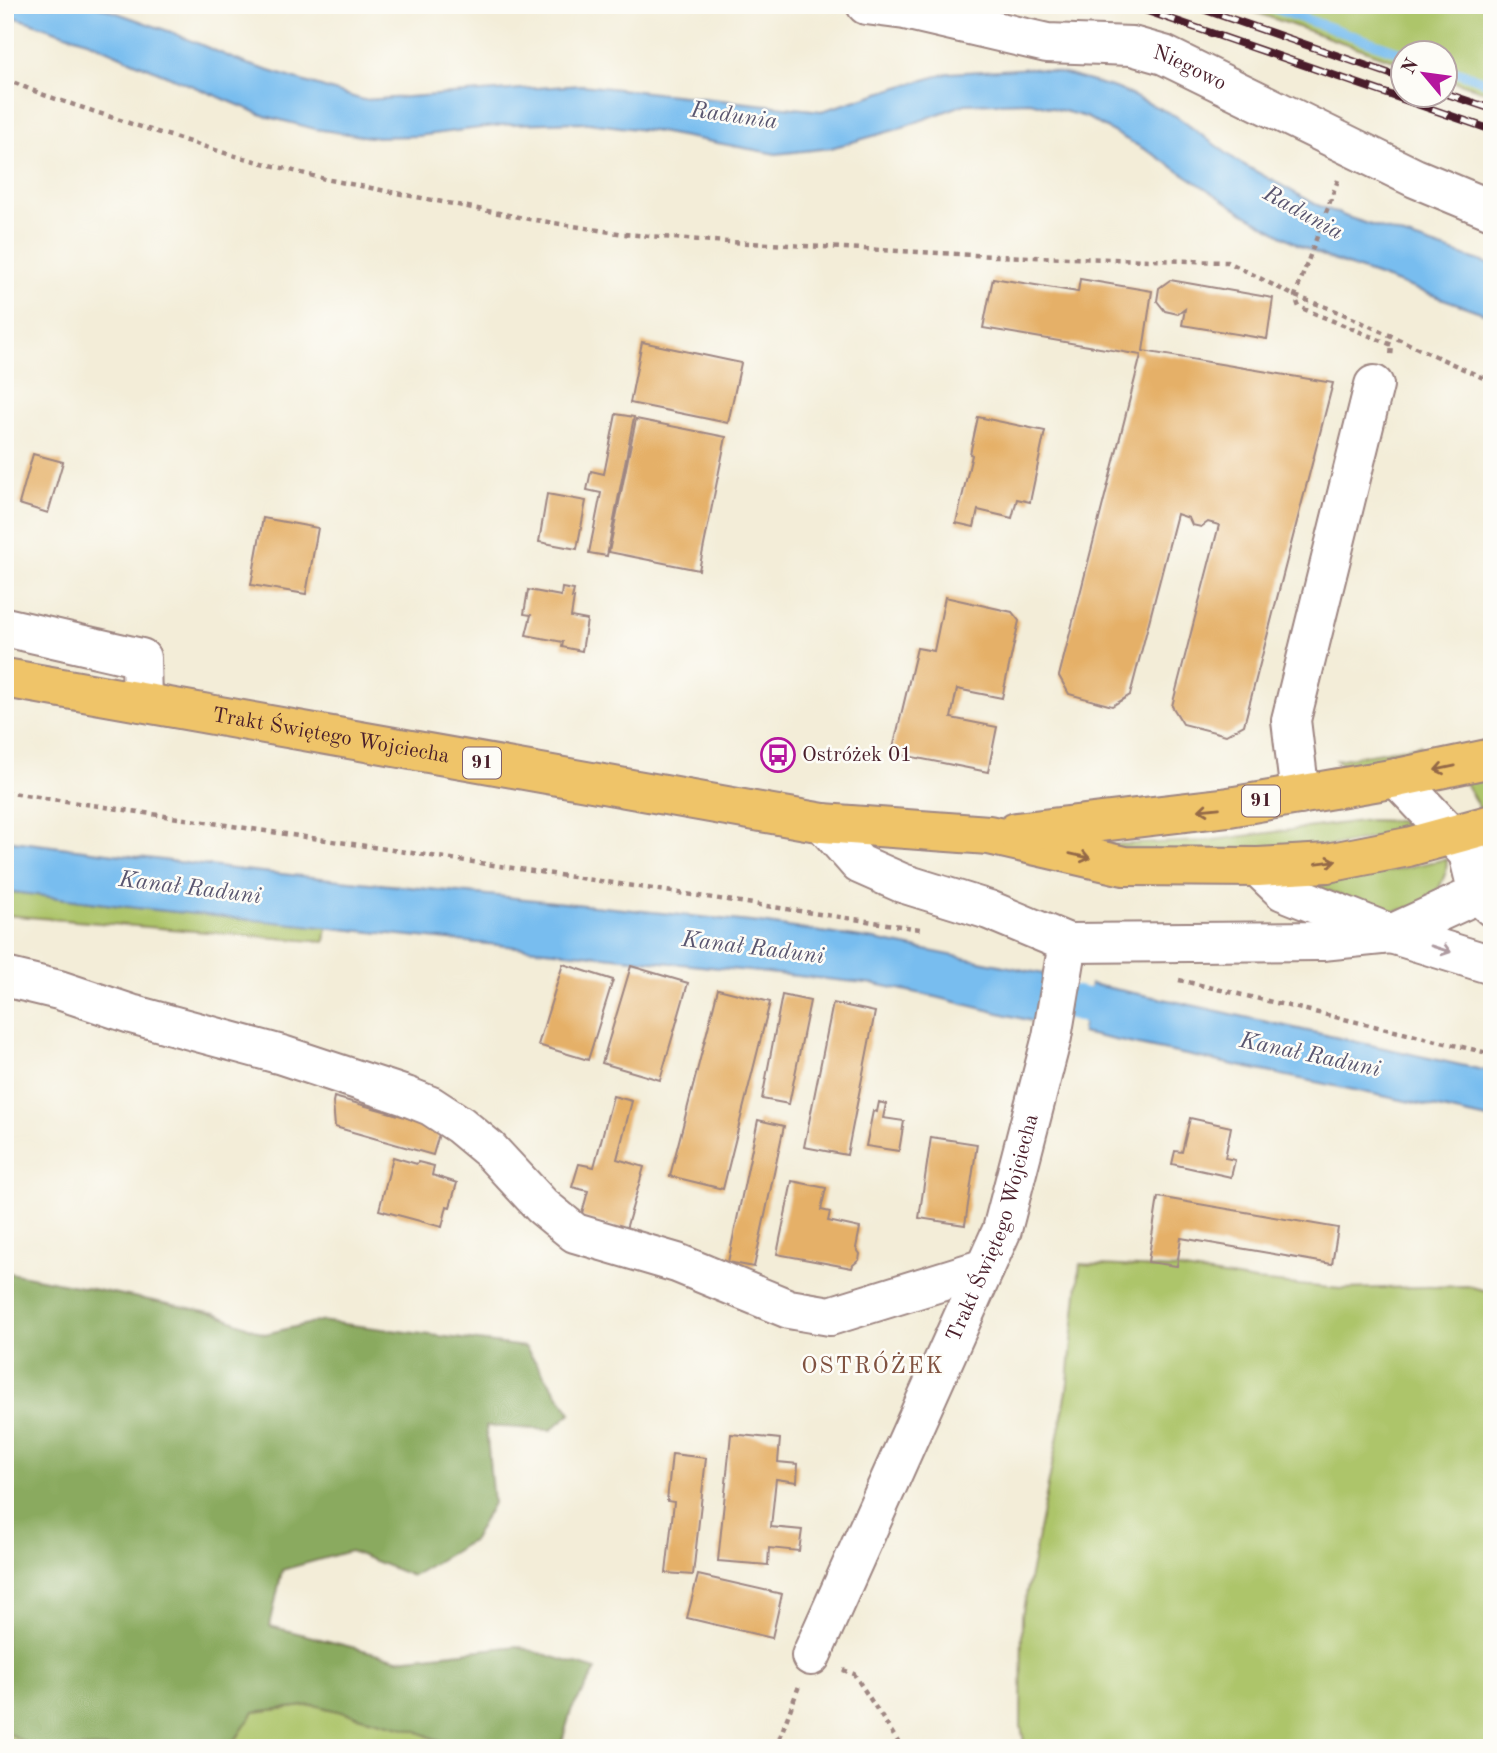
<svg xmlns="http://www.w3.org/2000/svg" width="1497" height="1753" viewBox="0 0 1497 1753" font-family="'Old Standard TT',serif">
<rect width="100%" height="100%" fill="#fdfcf7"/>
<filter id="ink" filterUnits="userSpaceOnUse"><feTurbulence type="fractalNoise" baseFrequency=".0143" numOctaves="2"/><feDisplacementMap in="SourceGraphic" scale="14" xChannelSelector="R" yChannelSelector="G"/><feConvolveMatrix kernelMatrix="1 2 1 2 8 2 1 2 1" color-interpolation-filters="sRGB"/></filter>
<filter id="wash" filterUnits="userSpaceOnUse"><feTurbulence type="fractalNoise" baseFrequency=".00686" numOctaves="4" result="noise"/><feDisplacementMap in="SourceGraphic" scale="28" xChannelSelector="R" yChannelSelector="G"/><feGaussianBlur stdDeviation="1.57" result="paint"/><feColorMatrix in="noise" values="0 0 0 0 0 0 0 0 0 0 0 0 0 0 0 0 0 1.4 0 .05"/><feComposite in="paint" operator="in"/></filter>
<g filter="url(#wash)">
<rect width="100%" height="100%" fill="#f3edd8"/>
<path fill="#adc56b" stroke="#7c724b" stroke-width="2" d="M1234 5H1492V94L1445 78 1444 52H1402V63Z
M1420 745 1425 754 1347 769 1336 760Z
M1492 777V808L1481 811 1465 783Z
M1369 820 1398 821 1421 828 1343 844 1236 855 1080 846 1205 841Z
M1447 859 1446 872 1440 886 1428 901 1406 909 1384 913 1316 886Z
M5 891 137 908 327 927 325 942 5 915Z
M1080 1264 1178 1269 1256 1281 1341 1289 1467 1286 1492 1292V1748H1025L1021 1726 1022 1615 1067 1391Z
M314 1705 417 1731 454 1748H231L253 1712Z
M5 1731 34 1748H5Z"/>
<path fill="#8aaa5f" stroke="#6a6445" stroke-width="2" d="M5 1272 215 1313 265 1334 320 1321 525 1347 571 1413 551 1430 486 1426 493 1503 473 1540 412 1576 350 1551 282 1570 270 1626 398 1659 517 1646 596 1670 571 1711 560 1748H454L417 1731 314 1705 254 1712 230 1748H34L5 1731Z"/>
<path fill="#78bdef" stroke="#616e8d" stroke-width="2" d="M5 5H95L171 32 244 63 363 100 582 85 822 111 895 88 949 73 1034 68 1065 74 1118 89 1176 116 1237 161 1315 204 1347 217 1492 265V316L1330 259 1299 245 1242 212 1153 154 1086 117 1030 102 965 104 898 129 831 148 776 154 659 132 581 122 510 124 418 136 369 137 315 129 265 116 132 61 90 42 5 14Z
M5 840 233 869 760 923 875 940 1044 974 1035 1022 936 997 875 984 137 908 5 891Z
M1090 984 1173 1001 1492 1072V1120L1397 1099 1081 1033Z"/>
<path fill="#f3edd8" d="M1090 980V984L1080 1036 1077 1032 1086 983Z"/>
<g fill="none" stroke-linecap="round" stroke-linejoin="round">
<path stroke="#78bdef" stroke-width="10" d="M1265 5 1402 53
M1444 67 1492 84"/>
<path stroke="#78bdef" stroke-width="35" d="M1030 995 1079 1004 1133 1017"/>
</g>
<g id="blocks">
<path fill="#e5b067" d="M993 278 1078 292 1080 279 1152 291 1143 351 1333 383 1244 725 1226 735 1183 724 1172 706 1219 525 1208 522 1201 527 1192 525 1189 518 1177 514 1130 695 1112 706 1069 694 1059 676 1141 355 983 328Z
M1170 280 1273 298 1267 339 1182 325 1185 309 1178 314 1165 311 1157 301 1159 288Z
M642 342 741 363 728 423 630 403Z
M616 414 634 417 607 556 589 553 601 493 587 490 591 471 604 474Z
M978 417 1045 431 1030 502 1017 499 1012 518 978 510 974 527 956 523 972 455 970 454Z
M636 419 726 437 699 570 609 552Z
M33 454 63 462 48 513 19 504Z
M547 494 586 501 577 549 539 542Z
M263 518 318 528 306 594 251 585Z
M562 588 574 590 572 598H574L571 617 587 620 582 651 562 647 563 642 526 635 531 615 524 614 528 590 561 596Z
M945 597 1012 612 1019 621 1002 698 957 689 951 718 997 727 988 772 892 753 917 648 934 651Z
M563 964 613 980 588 1060 538 1045Z
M631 966 688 983 660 1080 602 1063Z
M718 989 770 1002 723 1189 670 1176Z
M782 995 810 1001 789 1104 762 1099Z
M833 1003 875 1012 847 1155 804 1147Z
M613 1096 632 1101 617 1159 644 1167 626 1229 581 1217 588 1191 572 1187 579 1164 594 1167Z
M334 1097 441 1127 433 1155 335 1127 333 1102Z
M879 1102 886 1104 883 1118 904 1121 899 1151 866 1146 873 1111 877 1112Z
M1190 1118 1231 1127 1225 1158 1235 1160 1231 1177 1172 1164 1175 1151 1182 1152Z
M758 1120 784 1126 754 1267 728 1262Z
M931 1137 977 1144 965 1225 919 1218Z
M393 1157 417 1164 418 1162 434 1166 432 1175 457 1183 450 1207 447 1206 442 1227 379 1210Z
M792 1181 826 1188 821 1210 830 1212 828 1221 860 1228 856 1248 860 1254 859 1260 853 1265 852 1268 777 1254Z
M1158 1197 1338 1228 1332 1264 1181 1238 1177 1266 1148 1262Z
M731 1434 780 1439 778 1462 798 1464 797 1482 776 1479 771 1527 802 1530 799 1551 769 1548 768 1565 718 1561Z
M672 1454 706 1458 693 1575 666 1573 674 1502 667 1501Z
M698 1575 782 1594 772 1638 687 1618Z"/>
</g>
</g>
<g filter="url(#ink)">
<use href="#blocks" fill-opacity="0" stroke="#9e8682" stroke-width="2"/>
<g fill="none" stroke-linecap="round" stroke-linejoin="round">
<g stroke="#9e8682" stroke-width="42">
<g id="minor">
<path id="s1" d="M866 5 905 10 1047 43 1132 46 1164 55 1415 178 1492 210"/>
<path d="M5 627 141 658 142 702"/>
<path d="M1397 778 1468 853 1478 894 1492 907"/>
<path d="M1300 795 1291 720 1374 385"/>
<path d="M823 823 859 864 902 883 989 910 1068 943 1322 941 1391 934 1478 894"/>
<path d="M1258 867 1283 891 1391 934 1492 965"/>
<path d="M5 977 59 990 131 1014 282 1055 406 1096 431 1106 460 1125 489 1149 542 1206 575 1233 677 1263 789 1309 830 1316 985 1268"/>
<path id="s2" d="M811 1656 1002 1230 1052 1037 1068 943"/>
</g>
</g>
<g stroke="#9e8682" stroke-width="42">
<g id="major">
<path id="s3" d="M5 678 823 823 989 835 1124 866 1258 867 1327 863 1408 847 1492 824"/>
<path d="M1016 832 1229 807 1397 778 1492 758"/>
</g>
</g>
<path stroke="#9e8682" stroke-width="4.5" stroke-dasharray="5 5" stroke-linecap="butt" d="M5 79 44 95 135 125 228 154 325 179 529 219 624 234 712 241 994 256 1228 262 1295 296 1339 312 1492 382
M1338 180 1295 296 1299 307 1392 345 1391 356
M5 792 920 929
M1179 980 1492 1054
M843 1670 854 1674 902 1748
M776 1748 799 1686"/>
<use href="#minor" stroke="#fff" stroke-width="38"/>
<use href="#major" stroke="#efc469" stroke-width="38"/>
<g stroke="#4a1f2b" stroke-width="8">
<path id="rail" d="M1130 5 1492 130
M1191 5 1402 78
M1444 93 1492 109"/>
</g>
<use href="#rail" stroke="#fdfcf7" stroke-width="5" stroke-dasharray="16" stroke-linecap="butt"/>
</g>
<defs><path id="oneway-shaft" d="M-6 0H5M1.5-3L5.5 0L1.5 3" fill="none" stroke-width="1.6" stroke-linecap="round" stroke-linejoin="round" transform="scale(1.75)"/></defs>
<g stroke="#946947">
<use href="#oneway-shaft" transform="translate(1445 768) rotate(168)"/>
<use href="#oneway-shaft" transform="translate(1209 809) rotate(174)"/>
<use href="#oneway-shaft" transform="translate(1080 856) rotate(13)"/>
<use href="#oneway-shaft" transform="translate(1326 862) rotate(-7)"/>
</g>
<use stroke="#ae9aa0" href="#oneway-shaft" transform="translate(1441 949) rotate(17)"/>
</g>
<defs>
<g id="bus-ring" transform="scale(1.75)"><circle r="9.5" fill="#fdfcf7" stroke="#b5179e" stroke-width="1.5"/><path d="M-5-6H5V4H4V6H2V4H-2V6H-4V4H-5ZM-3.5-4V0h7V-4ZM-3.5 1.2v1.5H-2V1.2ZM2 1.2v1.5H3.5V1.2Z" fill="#b5179e"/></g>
</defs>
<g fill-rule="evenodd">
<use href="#bus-ring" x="778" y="755"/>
</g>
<g text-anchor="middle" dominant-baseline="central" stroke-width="5" stroke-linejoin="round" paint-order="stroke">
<g fill="#fdfcf7" stroke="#806168" stroke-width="2">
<rect x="463" y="747.5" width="38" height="31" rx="5"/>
<rect x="1242" y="785.5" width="38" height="31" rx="5"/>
</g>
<g font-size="19" font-weight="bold" fill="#4a1f2b">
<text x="482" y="763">91</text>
<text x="1261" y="801">91</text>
</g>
<g font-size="21" fill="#4a1f2b" stroke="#fdfcf7">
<text stroke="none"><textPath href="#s1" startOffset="332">Niegowo</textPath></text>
<text stroke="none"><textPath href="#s3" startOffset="331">Trakt Świętego Wojciecha</textPath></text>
<text stroke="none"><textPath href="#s2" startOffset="466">Trakt Świętego Wojciecha</textPath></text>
</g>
<g font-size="21" fill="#4a1f2b" stroke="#fdfcf7" text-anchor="start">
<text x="802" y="755">Ostróżek 01</text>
</g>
<g font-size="23" font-style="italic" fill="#5a5670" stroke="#fdfcf7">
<text transform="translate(734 116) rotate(8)">Radunia</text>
<text transform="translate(1303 213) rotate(29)">Radunia</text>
<text transform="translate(190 888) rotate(7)">Kanał Raduni</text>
<text transform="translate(753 948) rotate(7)">Kanał Raduni</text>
<text transform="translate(1310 1055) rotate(12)">Kanał Raduni</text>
</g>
<g font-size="23" letter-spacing="2" fill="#805240" stroke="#fdfcf7">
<text x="873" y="1366">OSTRÓŻEK</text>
</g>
</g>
<rect width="1497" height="1753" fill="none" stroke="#fdfcf7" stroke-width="28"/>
<g transform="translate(1424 74) rotate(299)"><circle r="33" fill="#fdfcf7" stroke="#b5a4a5" stroke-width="2"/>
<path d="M0-5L12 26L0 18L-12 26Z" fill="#b5179e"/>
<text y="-10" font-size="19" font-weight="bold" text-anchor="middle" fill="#4a1f2b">N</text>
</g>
</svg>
